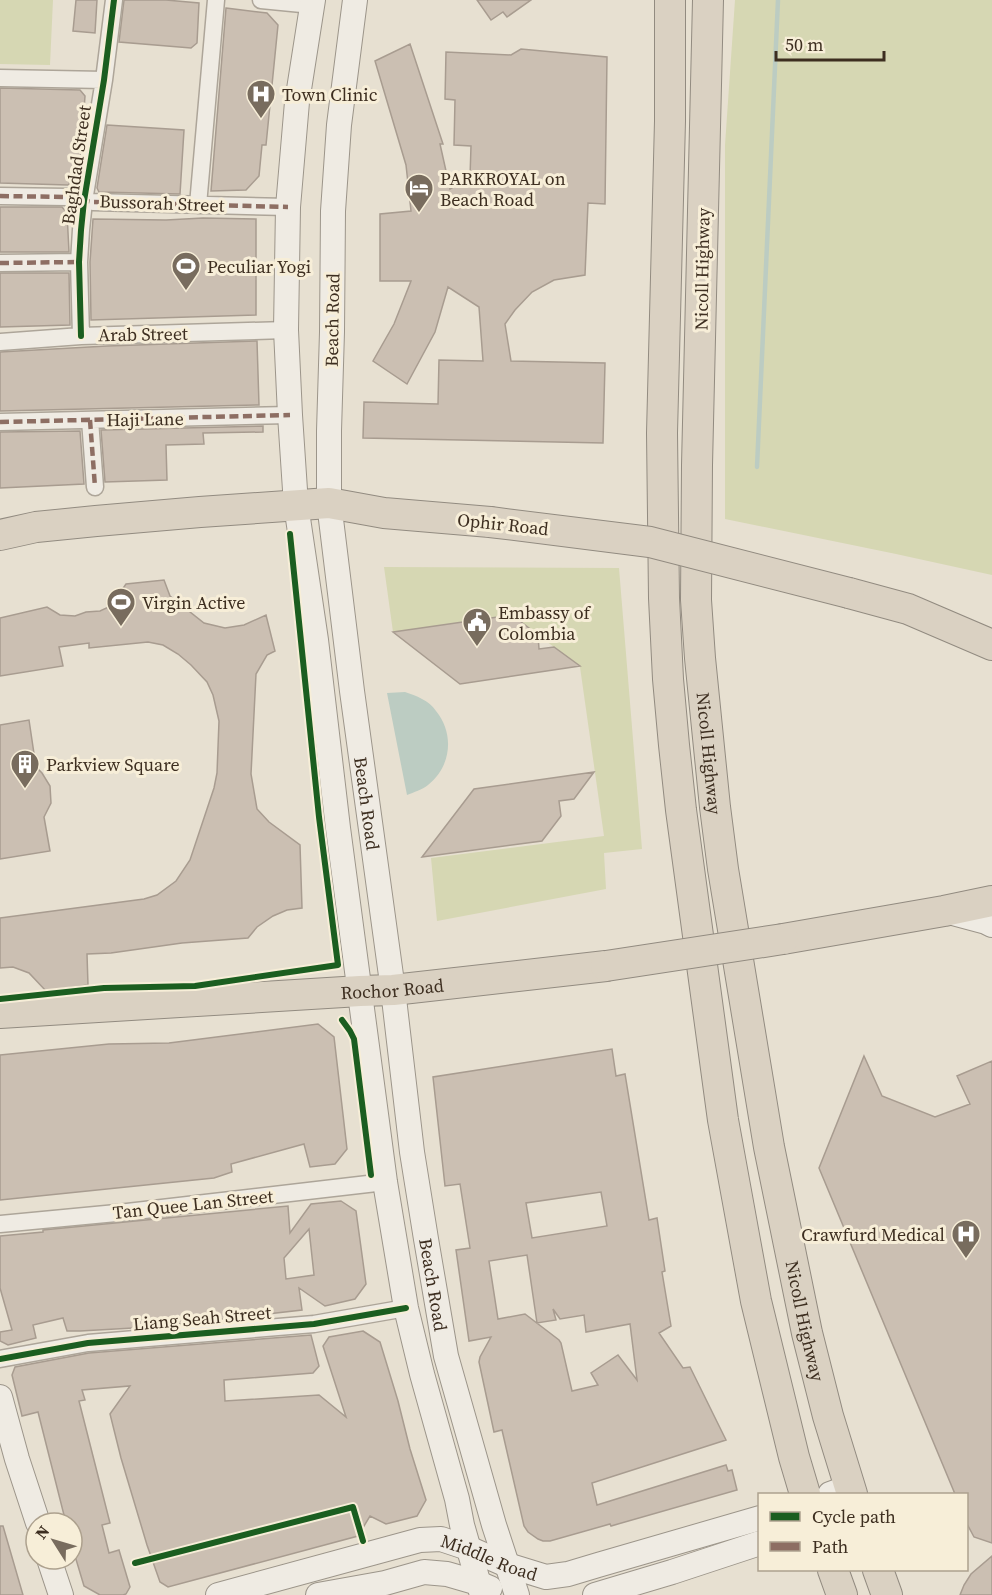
<svg xmlns="http://www.w3.org/2000/svg" width="992" height="1595" viewBox="0 0 992 1595" font-family="'Source Serif 4',serif">
<rect width="100%" height="100%" fill="#e7e0d1"/>
<path fill="#d6d7b3" d="M0 0H53L50 65 0 64Z
M735 0H992V575L896 554 725 519V145Z
M384 567 619 568 642 849 604 853 606 889 437 921 431 858 604 836 580 667 512 615 393 632Z"/>
<path fill="#bcccc2" d="M405 692C416 696 429 700 436 711 455 734 451 767 428 785 422 790 414 792 407 795L387 693Z"/>
<g fill="none" stroke-linecap="round" stroke-linejoin="round">
<path stroke="#bcccc2" stroke-width="4.5" d="M757 467 778 0"/>
</g>
<path fill="#cbbfb2" stroke="#a89c90" stroke-width="1.5" fill-rule="evenodd" d="M76 0H97L95 33 73 31Z
M124 0H166L199 3 197 43 191 48 119 42Z
M477 0H531L507 17 503 12 491 20Z
M226 8 267 13 278 25 266 145H262L259 176 246 190 211 191Z
M410 44 443 144H440L450 189 470 177 471 146 454 145 455 100 445 99 446 52 511 55 521 49 607 57 605 204 588 203 585 275 554 280 532 292 515 310 505 324 511 361 605 363 603 443 363 438 364 402 438 404 439 360 483 361 479 307 448 287 435 332 407 384 373 361 394 324 411 281H380V214L411 211 406 165 375 61Z
M0 88 80 90 85 96 83 123H86L77 176 68 185 0 183Z
M107 125 184 130 180 194 99 192 97 188Z
M0 207H62L67 213 69 252H0Z
M203 218 256 219V315L91 320 90 262 93 219 166 220Z
M0 273H69L70 325 0 327Z
M257 341 259 405 0 411V352L107 346Z
M263 426V432L203 433 204 444 166 445 167 480 105 482 101 430Z
M80 431 84 484 0 488V432Z
M164 580 170 596 204 623 225 628 244 625 266 615 275 651 267 655 256 674 251 774 257 809 269 822 300 845 302 908 287 910 273 916 257 927 248 938 182 943 111 953 87 954 88 985 46 991 29 973 13 967 0 968V918L144 899 157 895 176 881 190 860 214 788 217 773 219 721 213 695 207 682 191 665 178 654 163 645 148 642 89 648V643L59 647 63 666 0 676V618L47 607 60 615 75 616 86 612 100 611 111 606 126 584Z
M512 615 538 635 539 649 554 647 580 666 460 684 393 632Z
M29 720 36 767 42 773 50 786 51 803 44 817 50 851 0 859V725Z
M594 772 574 799 559 801 561 816 542 841 422 857 474 789Z
M318 1024 334 1037 347 1149 335 1164 310 1167 304 1144 231 1164 232 1172 214 1178 0 1200V1055L109 1044 169 1043Z
M612 1049 616 1076 625 1074 649 1220 657 1218 665 1271 662 1272 671 1326 659 1333 683 1368 690 1367 726 1440 592 1483 597 1505 726 1465 728 1471 732 1470 737 1490 611 1526 610 1524 550 1541H543L538 1539 528 1532 524 1526 502 1430 494 1432 479 1362 480 1357 491 1337 469 1341 456 1250 470 1248 460 1184 445 1186 433 1077ZM601 1192 607 1226 532 1238 526 1203ZM527 1255 537 1323 556 1320 553 1309 560 1319 584 1315 586 1332 630 1324 637 1380 618 1355 591 1373 598 1385 572 1391 561 1343 559 1340 525 1314 498 1319 489 1261Z
M864 1056 882 1096 935 1117 970 1104 957 1076 992 1061V1543L974 1537 966 1522V1494H955L819 1168Z
M341 1201 356 1211 366 1284 355 1299 325 1306 299 1288 302 1310 151 1327 80 1331H67L63 1318 33 1325 36 1338 8 1345 0 1341V1332L12 1330 0 1288V1236L43 1232V1230L288 1206 290 1233 311 1204ZM309 1229 314 1275 286 1279 284 1258Z
M363 1331 380 1342 398 1401 410 1449 426 1500 417 1516 386 1524 370 1516 358 1536 168 1587 160 1582 147 1545 121 1458 110 1414 130 1386 82 1390 85 1400 79 1401 110 1523 102 1525 109 1553 119 1550 130 1587 126 1594 123 1595H100L84 1586 72 1546V1523H66L38 1412 22 1416 12 1375 15 1367 89 1353 311 1335 319 1366 313 1373 224 1380 225 1401 319 1395 346 1417 323 1346 329 1337Z
M0 1526H3L23 1595H0Z
M992 1556V1595H960L964 1585 971 1574Z"/>
<g fill="none" stroke-linecap="round" stroke-linejoin="round">
<g stroke="#ada599" stroke-width="19">
<path id="street" d="M261 0 312 5
M0 78 104 80
M0 196 67 197 93 202 288 207
M198 205 216 0
M0 263 79 262
M81 336 79 262 81 230 84 201 104 80 114 0
M0 342 81 336 286 330
M90 420 95 487
M0 422 290 415
M0 1224 127 1212 385 1182
M0 1359 88 1343 314 1324 406 1308"/>
</g>
<g stroke="#9c958a" stroke-width="26">
<g id="secondary">
<path d="M313 0 297 102 288 207 286 330 290 415 296 505 316 640 338 828 385 1182 406 1308 422 1374 457 1499 462 1525 482 1595"/>
<path id="s1" d="M355 0 339 125 333 211 332 332 329 431V503L352 691 393 990 412 1152 426 1239 446 1356 494 1525 517 1595"/>
<path d="M945 911 986 922 992 925"/>
<path d="M0 1397 17 1459 38 1523"/>
<path d="M830 1494 849 1487"/>
<path d="M49 1559 61 1595"/>
<path id="s2" d="M218 1595 420 1540 441 1539 468 1548 507 1565 546 1577 568 1574 598 1565 760 1518"/>
<path d="M318 1595 385 1583 424 1572 447 1574 478 1583 490 1588"/>
<path d="M595 1595 672 1572 760 1543"/>
</g>
</g>
<g stroke="#928b80" stroke-width="32">
<g id="highway">
<path d="M670 0V121L662 433 664 598 668 679 674 745 681 810 723 1120 756 1301 794 1457 805 1494"/>
<path id="s3" d="M708 0 697 465 696 600 700 658 715 807 723 869 769 1147 807 1333 828 1416 852 1494"/>
<path d="M0 535 36 527 96 521 200 512 329 503 384 513 490 522"/>
<path d="M849 593 908 609 992 645"/>
<path d="M783 939 944 911 992 901"/>
<path id="s4" d="M0 1013 360 991 393 990 606 966"/>
<path d="M833 1570 842 1595"/>
<path d="M878 1570 887 1595"/>
</g>
</g>
<use href="#street" stroke="#efebe3" stroke-width="16"/>
<use href="#secondary" stroke="#efebe3" stroke-width="24"/>
<use href="#highway" stroke="#dad1c2" stroke-width="30"/>
<g stroke="#928b80" stroke-width="32" stroke-linecap="butt">
<path id="highway-bridge" d="M490 522 650 542 849 593
M606 966 783 939"/>
</g>
<use href="#highway-bridge" stroke="#dad1c2" stroke-width="30"/>
<path stroke="#8d6e63" stroke-width="4.5" stroke-dasharray="9 4.5" stroke-linecap="butt" d="M0 196 67 197 93 202 288 207
M0 263 79 262
M90 420 95 487
M0 422 290 415"/>
<g stroke="#f7eed8" stroke-width="10">
<path id="cycleway" d="M81 336 79 262 81 230 84 201 104 80 114 0
M0 999 104 988 195 986 338 965 319 817 290 534
M342 1020 350 1031 354 1039 371 1175
M0 1359 88 1343 314 1324 406 1308
M135 1563 353 1507 363 1541"/>
</g>
<use href="#cycleway" stroke="#1b5e20" stroke-width="6"/>
</g>
<defs>
<g id="hospital-pin" transform="scale(1.5)"><path d="M0 17L-7.5 6A9.5 9.5 0 1 1 7.5 6Z" fill="#786c5e" stroke="#f7eed8"/><path d="M-5-5h3v3.5h4V-5h3V5h-3V1.5h-4V5h-3Z" fill="#fff"/></g>
<g id="hotel-pin" transform="scale(1.5)"><path d="M0 17L-7.5 6A9.5 9.5 0 1 1 7.5 6Z" fill="#786c5e" stroke="#f7eed8"/><path d="M-6-4.5h1.5V1H6V5H4.5V3h-9V5H-6ZM-4 0a1.8 1.8 0 1 1 3.6 0ZM.5 0V-2.5h3Q6-2.5 6 0Z" fill="#fff"/></g>
<g id="stadium-pin" transform="scale(1.5)"><path d="M0 17L-7.5 6A9.5 9.5 0 1 1 7.5 6Z" fill="#786c5e" stroke="#f7eed8"/><path d="M0-5a6.5 5 0 1 0 0 10a6.5 5 0 1 0 0-10ZM-3.5-1.8h7v3.6h-7Z" fill="#fff"/></g>
<g id="civic-pin" transform="scale(1.5)"><path d="M0 17L-7.5 6A9.5 9.5 0 1 1 7.5 6Z" fill="#786c5e" stroke="#f7eed8"/><path d="M-.6-6.5H3V-4.5H.6V-3L4-1V1h2V6H-6V1h2V-1L-.6-3ZM-1.2 2.5V6h2.4V2.5Z" fill="#fff"/></g>
<g id="building-pin" transform="scale(1.5)"><path d="M0 17L-7.5 6A9.5 9.5 0 1 1 7.5 6Z" fill="#786c5e" stroke="#f7eed8"/><path d="M-4-6H4V6H1V3H-1V6H-4ZM-2.5-4.3h1.7v1.8h-1.7ZM.8-4.3h1.7v1.8H.8ZM-2.5-1h1.7V.8h-1.7ZM.8-1h1.7V.8H.8Z" fill="#fff"/></g>
</defs>
<g fill-rule="evenodd">
<use href="#hospital-pin" x="261" y="94"/>
<use href="#hotel-pin" x="419" y="188"/>
<use href="#stadium-pin" x="186" y="266"/>
<use href="#stadium-pin" x="121" y="602"/>
<use href="#civic-pin" x="477" y="622"/>
<use href="#building-pin" x="25" y="764"/>
<use href="#hospital-pin" x="966" y="1234"/>
</g>
<g text-anchor="middle" dominant-baseline="central" stroke-width="6" stroke-linejoin="round" paint-order="stroke">
<g font-size="18" fill="#3d2e20" stroke="#f7eed8" text-anchor="start">
<text x="282" y="94">Town Clinic</text>
<text x="440" y="178">PARKROYAL on<tspan x="440" dy="21">Beach Road</tspan></text>
<text x="207" y="266">Peculiar Yogi</text>
<text x="142" y="602">Virgin Active</text>
<text x="498" y="612">Embassy of<tspan x="498" dy="21">Colombia</tspan></text>
<text x="46" y="764">Parkview Square</text>
<text x="945" y="1234" text-anchor="end">Crawfurd Medical</text>
</g>
<g font-size="18" fill="#3d2e20" stroke="#f7eed8">
<text transform="translate(76 165) rotate(-82)">Baghdad Street</text>
<text transform="translate(162 203) rotate(2)">Bussorah Street</text>
<text transform="translate(702 269) rotate(-89)">Nicoll Highway</text>
<text transform="translate(332 320) rotate(-89)">Beach Road</text>
<text transform="translate(143 334) rotate(-1)">Arab Street</text>
<text transform="translate(145 419) rotate(-1)">Haji Lane</text>
<text transform="translate(503 524) rotate(6)">Ophir Road</text>
<text stroke="none"><textPath href="#s3" startOffset="754">Nicoll Highway</textPath></text>
<text stroke="none"><textPath href="#s1" startOffset="807">Beach Road</textPath></text>
<text stroke="none"><textPath href="#s4" startOffset="393">Rochor Road</textPath></text>
<text transform="translate(193 1204) rotate(-6)">Tan Quee Lan Street</text>
<text stroke="none"><textPath href="#s1" startOffset="1293">Beach Road</textPath></text>
<text transform="translate(202 1318) rotate(-5)">Liang Seah Street</text>
<text stroke="none"><textPath href="#s3" startOffset="1330">Nicoll Highway</textPath></text>
<text stroke="none"><textPath href="#s2" startOffset="282">Middle Road</textPath></text>
</g>
</g>
<rect x="758" y="1493" width="210" height="78" fill="#f7eed8" stroke="#ada18e" stroke-width="1.5"/>
<rect x="770" y="1512" width="30" height="9" fill="#1b5e20" stroke="#ada18e" stroke-width="1.5"/>
<text x="812" y="1523" font-size="18" fill="#3d2e20">Cycle path</text>
<rect x="770" y="1542" width="30" height="9" fill="#8d6e63" stroke="#ada18e" stroke-width="1.5"/>
<text x="812" y="1553" font-size="18" fill="#3d2e20">Path</text>
<g transform="translate(54 1541) rotate(307)"><circle r="28" fill="#f7eed8" stroke="#ada18e" stroke-width="1.5"/>
<path d="M0-4.5L10 22L0 15L-10 22Z" fill="#786c5e"/>
<text y="-9" font-size="16" font-weight="bold" text-anchor="middle" fill="#3d2e20">N</text>
</g>
<path d="M776 51v9h108v-9" fill="none" stroke="#3d2e20" stroke-width="3"/>
<text x="785" y="51" font-size="18" fill="#3d2e20" stroke="#f7eed8" stroke-width="4.5" paint-order="stroke">50 m</text>
</svg>
